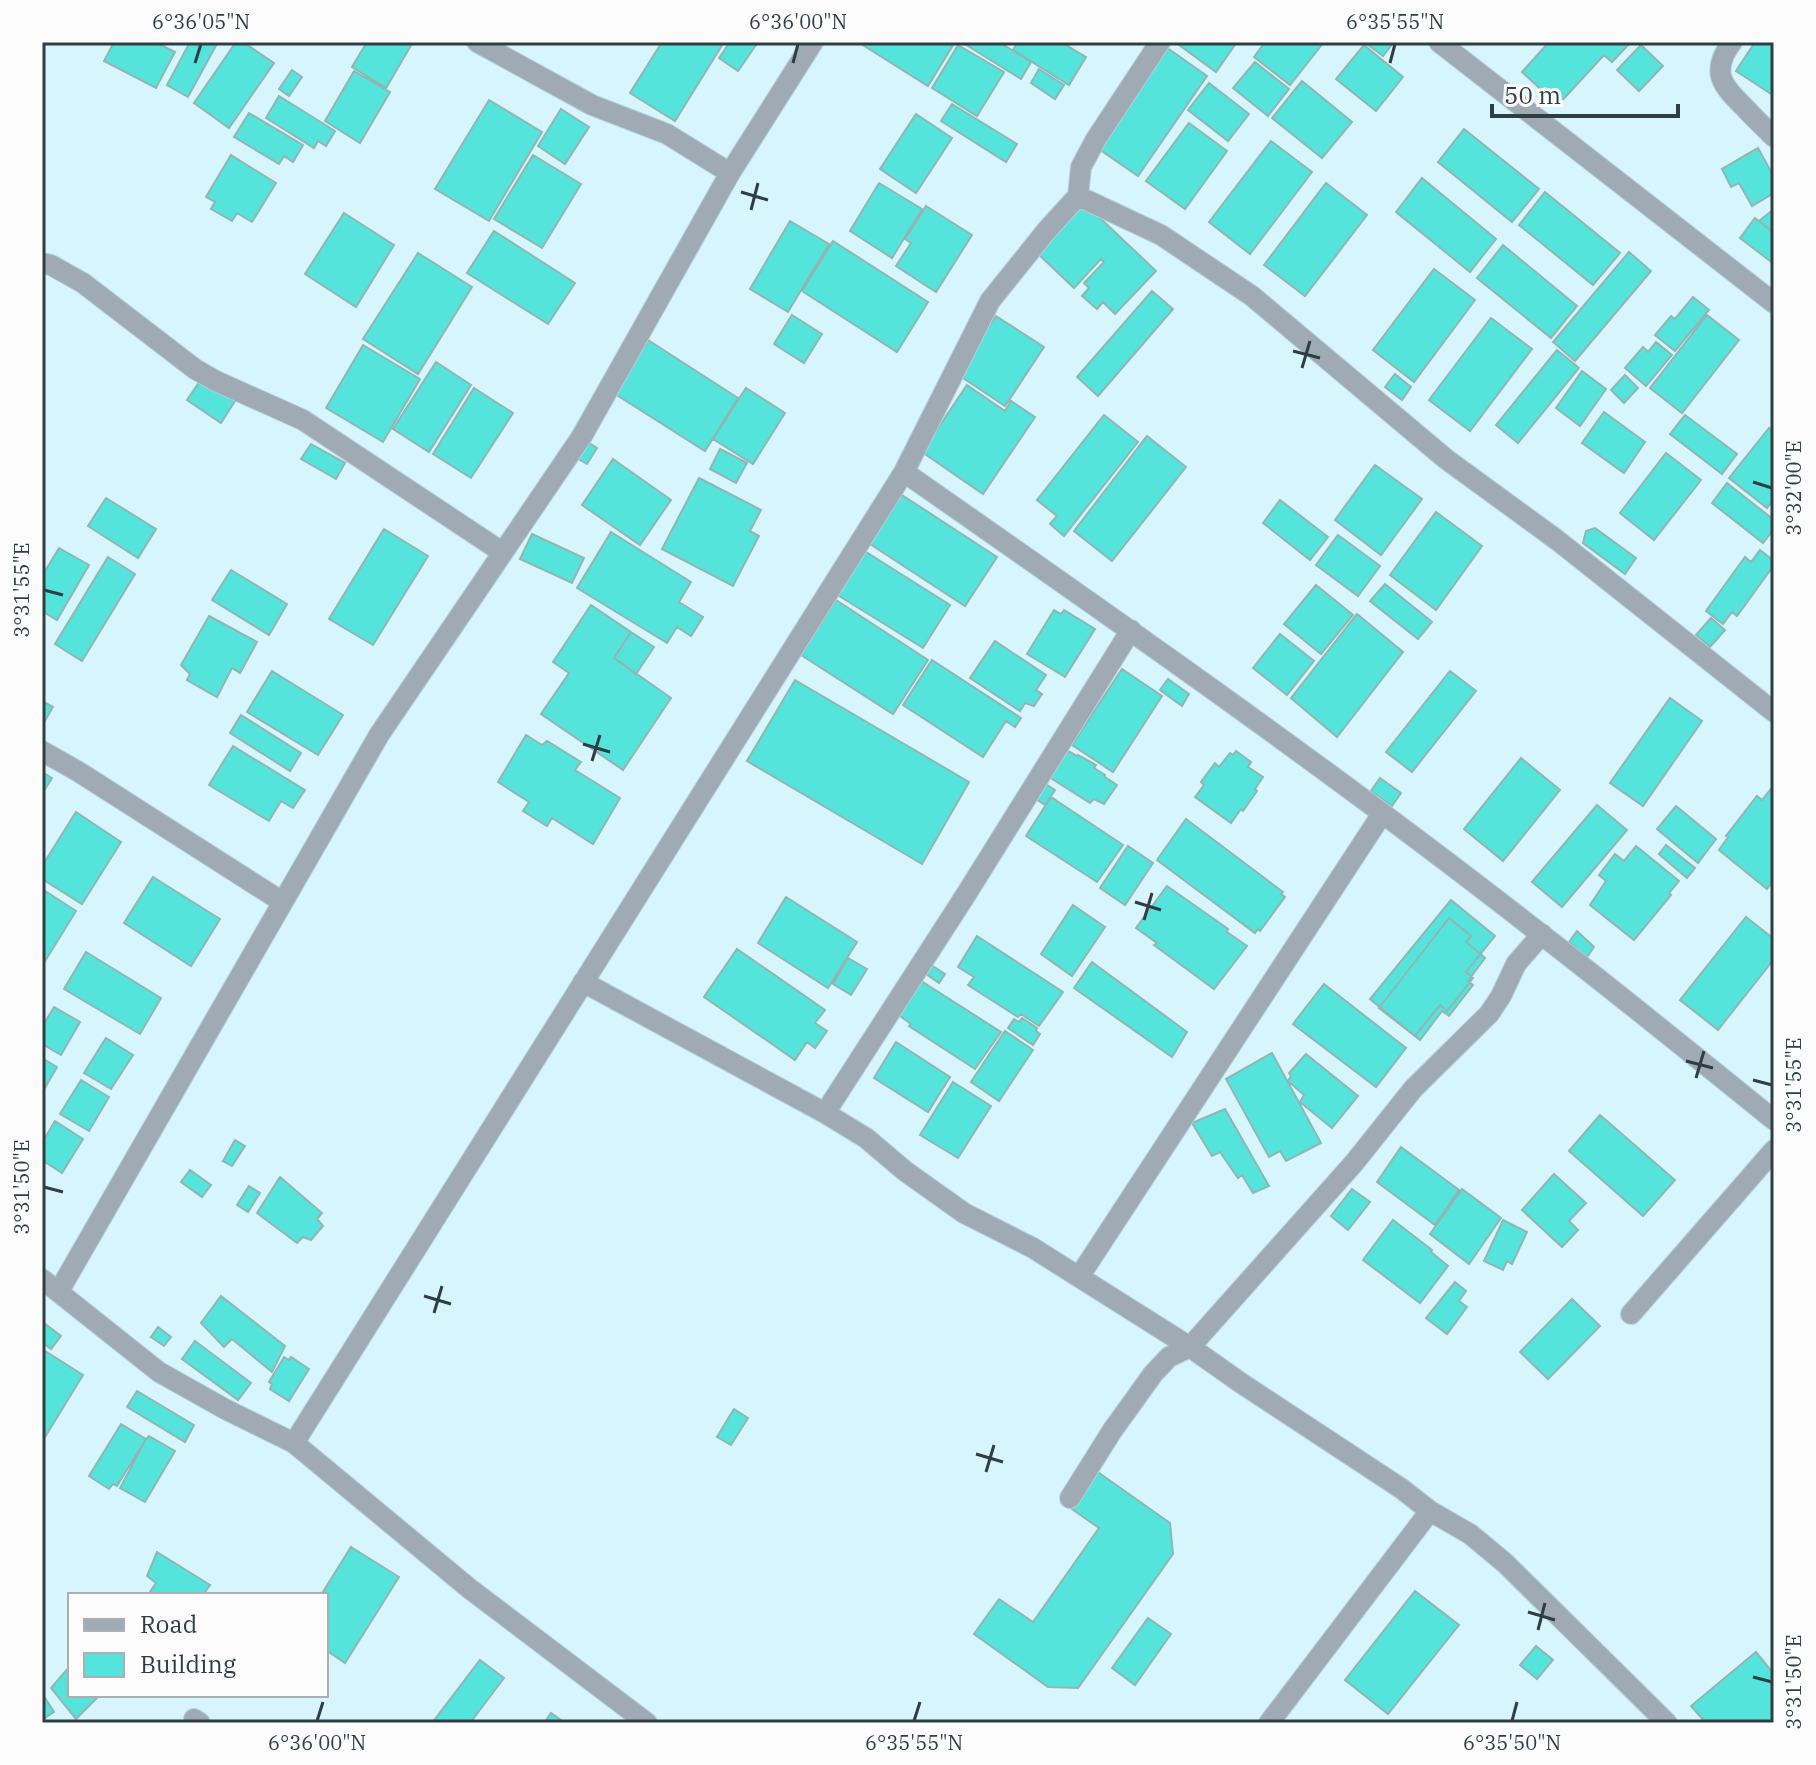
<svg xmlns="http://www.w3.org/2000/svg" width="1816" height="1765" viewBox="0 0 1816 1765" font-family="'IBM Plex Serif',serif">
<rect width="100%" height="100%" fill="#d7f5fd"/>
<path fill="#55e4db" stroke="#90b6b3" stroke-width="2" d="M114 42H155L175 52 156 88 104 61Z
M190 42H218L188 97 167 85Z
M236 42H243L274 63 229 128 194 103Z
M367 42H413L386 88 352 67Z
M662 42H724L675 121 630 93Z
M730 42H758L738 71 719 58Z
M858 42H955L928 86Z
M999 42 1031 62 1021 79 963 43Z
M1018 42H1061L1086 57 1069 85 1013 50Z
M1175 42H1237L1216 72Z
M1265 42H1324L1290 85 1254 57Z
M1368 42H1392L1393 43 1383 56 1367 44Z
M1549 42H1631L1612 62 1604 55 1558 105 1522 72Z
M1755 42H1774V96L1736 71Z
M958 45 1004 72 977 116 932 88Z
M1364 45 1403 77 1376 111 1336 79Z
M1641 45 1663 66 1639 91 1617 70Z
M1166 47 1207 76 1138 176 1096 147Z
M1255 62 1289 89 1268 116 1233 88Z
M1039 69 1064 85 1055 99 1031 83Z
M292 70 302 77 289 96 279 89Z
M354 71 390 92 360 143 325 121Z
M1302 81 1352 122 1322 158 1272 118Z
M1209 83 1249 114 1228 141 1188 110Z
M279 96 335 131 326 146 318 141 314 148 266 118Z
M489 100 542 132 489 221 435 189Z
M952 104 1017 144 1006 162 941 121Z
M561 109 589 127 565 164 538 146Z
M249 113 303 145 293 162 284 156 279 164 234 137Z
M916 114 952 138 916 193 880 169Z
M1189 123 1227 151 1185 209 1146 181Z
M1464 129 1539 189 1512 222 1438 162Z
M1271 141 1312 172 1250 254 1209 222Z
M1758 148 1774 177V193L1752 206 1739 183 1731 187 1722 169Z
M231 155 276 183 252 222 237 213 232 221 211 209 215 202 206 197Z
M533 155 581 184 542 248 494 219Z
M1422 178 1496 239 1470 272 1396 212Z
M879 183 922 209 892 258 850 231Z
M1326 183 1367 215 1305 296 1264 265Z
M1545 192 1620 253 1593 285 1519 225Z
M1081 200 1156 271 1115 314 1103 302 1097 309 1082 296 1089 288 1084 283 1104 262 1101 259 1074 288 1034 250Z
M926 206 972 235 936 292 896 266 911 243 905 239Z
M1774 209V233L1759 221Z
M344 213 394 245 356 307 305 274Z
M1755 218 1774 233V264L1740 238Z
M790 221 829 244 788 312 750 289Z
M494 231 575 283 548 324 467 273Z
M833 241 928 302 897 352 802 291Z
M1503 245 1577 306 1551 338 1477 278Z
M1629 252 1651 271 1575 361 1553 342Z
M418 253 472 287 418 374 363 339Z
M1434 269 1475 300 1414 382 1373 350Z
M1152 291 1173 309 1098 396 1077 377Z
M1693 297 1709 310 1675 351 1655 335 1671 316 1675 319Z
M792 315 822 334 804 363 774 344Z
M1707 315 1739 340 1682 413 1650 388Z
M996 316 1044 347 1005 406 957 374Z
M1491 318 1532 349 1470 431 1429 400Z
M648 340 738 398 705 451 615 394Z
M1656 342 1672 355 1646 386 1625 368 1643 347 1648 352Z
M363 345 420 379 383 442 326 408Z
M1557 350 1579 368 1518 443 1496 425Z
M436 362 471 385 429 452 393 429Z
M1582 371 1606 389 1580 426 1556 408Z
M1395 374 1411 387 1402 400 1385 387Z
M1625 375 1638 388 1624 403 1611 390Z
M202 378 235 401 221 423 187 400Z
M967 385 1005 411 1011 401 1035 417 983 494 922 452Z
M474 388 513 413 471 478 433 454Z
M746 388 785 413 753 464 713 439Z
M1604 412 1645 442 1624 473 1582 443Z
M1104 415 1138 442 1064 536 1050 524 1057 516 1037 500Z
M1685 415 1737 454 1722 474 1670 434Z
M1769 428 1774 433V499L1767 508 1729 478Z
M1147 436 1186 467 1112 561 1074 531Z
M583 439 597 448 587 464 573 456Z
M311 444 345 463 336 479 301 459Z
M720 449 747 463 736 483 710 469Z
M1666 453 1701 480 1654 540 1620 513Z
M613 459 671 500 640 545 582 505Z
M1375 465 1422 499 1381 555 1335 520Z
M699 478 761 510 750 531 759 536 733 586 662 549Z
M1727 483 1774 520V529L1763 543 1712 503Z
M902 495 997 557 965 606 870 544Z
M106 498 156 529 138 558 88 526Z
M1280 500 1328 537 1310 560 1263 523Z
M1436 512 1482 546 1436 610 1390 575Z
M1595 528 1636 558 1625 574 1583 543 1586 531Z
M384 529 428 556 373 645 329 619Z
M611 532 691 582 679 602 703 617 691 636 677 627 667 643 577 588Z
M532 534 584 558 572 583 520 559Z
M1338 535 1380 566 1358 596 1316 565Z
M59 548 89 565 57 620 42 611V576Z
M863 550 950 605 923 648 836 594Z
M1760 550 1774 561V565L1737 616 1732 612 1723 624 1706 611 1745 557 1751 562Z
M108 557 135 574 82 661 55 644Z
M231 570 287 604 269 635 212 600Z
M1385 584 1432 622 1418 639 1370 601Z
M1316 585 1353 615 1321 654 1284 624Z
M836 600 928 660 893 714 801 655Z
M591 605 631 632 614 658 671 698 623 770 541 714 569 673 553 662Z
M1054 610 1061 614 1064 610 1095 629 1065 677 1027 654Z
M1357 614 1403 652 1337 737 1291 698Z
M209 616 257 642 240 673 232 668 217 697 187 680 190 674 181 665Z
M1711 618 1725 630 1710 647 1696 635Z
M631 632 654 647 636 674 614 658Z
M1280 634 1314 661 1287 695 1253 668Z
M995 641 1046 675 1036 690 1042 694 1034 706 1025 703 1020 711 970 678Z
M932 660 1021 718 1015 727 1006 721 983 757 903 705Z
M1122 669 1162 696 1113 772 1072 745Z
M272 671 343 715 318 755 247 712Z
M1450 671 1476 691 1412 772 1386 752Z
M1168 679 1189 694 1182 706 1160 690Z
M795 680 969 782 922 864 747 761Z
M1670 698 1702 721 1643 806 1610 783Z
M42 701 53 707 42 726Z
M241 715 301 753 290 771 230 733Z
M526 735 542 745 547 741 581 762 575 770 620 798 593 844 552 818 547 826 523 811 529 802 498 782Z
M233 746 305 790 293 808 281 801 269 821 209 785Z
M1066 750 1077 756 1078 755 1096 765 1094 768 1105 775V777L1117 785 1104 804 1094 799 1090 803 1049 777Z
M1236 751 1251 762 1248 767 1263 777 1255 789 1257 791 1243 811 1241 809 1231 823 1195 797 1204 785 1201 782 1215 763 1219 767 1230 753 1233 755Z
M1521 758 1560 790 1503 861 1464 829Z
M42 772 52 778 42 794Z
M1380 778 1401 793 1392 806 1371 791Z
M1041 781 1055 790 1045 805 1031 796Z
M1774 785V879L1767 889 1719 850 1728 837 1726 836 1757 796 1762 800Z
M1051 797 1123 845 1097 882 1026 836Z
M1597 805 1627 830 1562 907 1532 882Z
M1676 806 1716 839 1698 863 1657 829Z
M76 812 121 842 82 904 42 879V866Z
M1186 819 1283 892 1281 894 1285 897 1260 931 1258 929 1255 933 1157 860Z
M1666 845 1695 868 1687 878 1659 854Z
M1128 846 1153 863 1125 905 1100 888Z
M1636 846 1679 881 1669 893 1671 895 1634 940 1590 905 1606 881 1599 875 1615 854 1624 861Z
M153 877 220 919 191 966 124 923Z
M1167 886 1228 929 1227 932 1247 946 1214 989 1154 945 1157 943 1136 928Z
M42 889 76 911 42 966Z
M786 897 857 942 828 988 758 943Z
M1451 900 1495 936 1466 972 1473 978 1447 1011 1440 1005 1415 1036 1370 999Z
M1073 905 1105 927 1072 976 1041 954Z
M1746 917 1774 939V959L1718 1030 1680 1000Z
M1449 918 1471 936 1466 942 1485 958 1468 981 1473 985 1449 1016 1442 1011 1420 1040 1379 1008Z
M1577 931 1594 947 1587 957 1569 942Z
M977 936 1063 992 1039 1026 1021 1014 1018 1017 968 985 974 977 958 967Z
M737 949 825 1010 815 1023 827 1031 815 1048 807 1042 795 1060 704 997Z
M86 952 161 998 140 1034 64 989Z
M848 958 867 969 851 995 833 984Z
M925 961 945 974 939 983 919 969Z
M1092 962 1187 1032 1172 1057 1074 988Z
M915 977 1001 1032 975 1069 909 1026 911 1024 893 1011Z
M1324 984 1406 1048 1376 1087 1293 1024Z
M54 1007 80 1022 61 1055 42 1044V1027Z
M1022 1018 1037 1028 1036 1031 1040 1034 1033 1045 1008 1028 1014 1019 1019 1022Z
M1005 1031 1033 1050 999 1101 971 1082Z
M106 1038 133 1055 111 1089 84 1073Z
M896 1042 950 1077 928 1112 874 1078Z
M1272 1053 1321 1143 1286 1161 1280 1151 1269 1157 1226 1079Z
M1306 1054 1358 1096 1332 1128 1300 1102 1304 1095 1288 1081 1291 1076 1289 1073Z
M42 1058 57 1067 42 1093Z
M81 1080 109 1097 89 1131 60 1114Z
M953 1082 991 1106 958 1158 920 1135Z
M1225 1109 1269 1186 1253 1193 1242 1175 1238 1178 1220 1152 1212 1156 1192 1123Z
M1600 1115 1675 1180 1643 1216 1569 1151Z
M55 1121 83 1139 62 1173 42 1160V1143Z
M235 1140 245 1146 232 1166 223 1161Z
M1401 1147 1459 1190 1435 1225 1377 1182Z
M190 1170 211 1185 202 1197 181 1182Z
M1554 1174 1586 1203 1569 1221 1578 1230 1562 1247 1522 1210Z
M280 1177 322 1213 317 1219 323 1226 311 1240 303 1237 297 1243 257 1213Z
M249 1186 260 1193 248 1212 237 1205Z
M1352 1189 1370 1202 1348 1230 1331 1216Z
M1462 1189 1501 1218 1469 1264 1430 1234Z
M1393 1220 1432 1250 1431 1252 1448 1266 1420 1303 1363 1260Z
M1503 1220 1527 1232 1512 1264 1507 1261 1503 1270 1484 1261Z
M1455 1282 1466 1291 1459 1301 1467 1307 1447 1334 1426 1318Z
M221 1296 285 1346 272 1372 232 1339 224 1347 201 1323Z
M1572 1299 1600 1326 1548 1379 1520 1352Z
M44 1323 61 1336 51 1349 42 1342V1325Z
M158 1327 171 1337 164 1346 151 1337Z
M195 1341 251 1383 238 1400 182 1359Z
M42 1349 83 1375 42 1442Z
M284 1357 289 1360 291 1357 309 1369 289 1401 270 1389 272 1384 269 1382Z
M137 1391 194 1425 185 1442 127 1407Z
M734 1409 748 1418 731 1445 717 1437Z
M121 1424 146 1439 117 1486 113 1484 109 1489 89 1476Z
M149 1436 175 1451 145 1502 120 1488 146 1439Z
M1095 1470 1170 1523 1173 1554 1078 1688 1048 1687 974 1634 999 1599 1033 1622 1099 1528 1069 1507Z
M351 1547 399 1577 345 1663 326 1650V1595H321Z
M157 1552 210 1585 203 1595H148L156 1583 147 1576Z
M1415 1591 1459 1625 1388 1714 1345 1680Z
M1148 1618 1171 1634 1135 1685 1112 1668Z
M1536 1646 1553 1660 1537 1679 1520 1665Z
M1756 1652 1774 1674V1719L1769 1723H1706L1691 1706Z
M480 1660 504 1678 470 1723H432Z
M70 1666V1695H100L76 1719 51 1688Z
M42 1693 54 1712 42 1720Z
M551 1713 565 1723H544Z"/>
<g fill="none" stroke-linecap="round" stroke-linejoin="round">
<g stroke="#b5d0d8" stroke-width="22">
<path id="minor" d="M477 42 592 105 667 134 730 173
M1439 42 1774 303
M1732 42C1709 73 1723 86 1746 109 1755 119 1765 128 1774 137
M1078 196 1161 235 1252 296 1446 459 1557 540 1774 712
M42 263 51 265 83 283 195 369 216 381 303 420 502 552
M904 472C1119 622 1335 773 1542 935 1620 995 1697 1058 1774 1120
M42 751 79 772 281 901
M583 982 825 1113 866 1138 905 1171 964 1213 1033 1248 1190 1347 1241 1383 1402 1489 1430 1511 1470 1534 1505 1563 1667 1723
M825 1113 967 893 1131 630
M1079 1277 1382 814
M42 1279 159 1372 225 1409 294 1443 470 1589 647 1723
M59 1291 379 735 582 436 730 173 813 42
M1631 1314 1774 1150
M294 1443 904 472 990 301 1047 230 1078 196 1081 167 1096 139 1160 42
M1070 1498 1112 1431 1153 1374 1169 1357 1190 1347 1354 1163 1413 1089 1489 1014 1501 996 1516 964 1542 934
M194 1719 200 1723
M1269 1723 1430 1511"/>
</g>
<use href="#minor" stroke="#9faab4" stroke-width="20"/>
</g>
<path fill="none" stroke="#2f3e42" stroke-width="3" d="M195 63 201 44M793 63 798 44M1390 63 1395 44M741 192 768 200M751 210 758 183M1293 351 1320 358M1302 368 1310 341M1753 482 1772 488M44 590 63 595M583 744 610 752M592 761 600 735M1135 902 1161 910M1144 920 1152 893M1686 1061 1713 1068M1696 1078 1704 1051M1753 1080 1772 1085M44 1187 63 1192M424 1296 451 1304M434 1313 442 1286M976 1454 1003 1462M986 1472 994 1445M1528 1612 1555 1620M1538 1630 1545 1603M1753 1677 1772 1682M317 1721 323 1702M914 1721 920 1702M1512 1721 1517 1702"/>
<rect width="1816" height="1765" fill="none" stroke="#fcfcfc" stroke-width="88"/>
<rect x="68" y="1593" width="260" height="104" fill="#fcfcfc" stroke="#aab0b2" stroke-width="2"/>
<rect x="84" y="1619" width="40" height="12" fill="#9faab4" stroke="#aab0b2" stroke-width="2"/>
<text x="140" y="1633" font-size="24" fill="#2f3e42">Road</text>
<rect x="84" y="1653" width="40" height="24" fill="#55e4db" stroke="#aab0b2" stroke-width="2"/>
<text x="140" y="1673" font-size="24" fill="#2f3e42">Building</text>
<path d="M1492 104v12h186v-12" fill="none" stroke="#2f3e42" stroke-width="4"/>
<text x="1504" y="104" font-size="24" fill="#2f3e42" stroke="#fcfcfc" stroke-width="6" paint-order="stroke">50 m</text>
<rect x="44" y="44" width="1728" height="1677" fill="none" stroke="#2f3e42" stroke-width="3"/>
<g font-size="20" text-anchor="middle" fill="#2f3e42">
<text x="201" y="29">6°36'05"N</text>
<text x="798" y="29">6°36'00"N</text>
<text x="1395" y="29">6°35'55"N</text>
<text transform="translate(1794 488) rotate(-90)" y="7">3°32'00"E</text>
<text transform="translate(22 590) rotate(-90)" y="7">3°31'55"E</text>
<text transform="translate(1794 1085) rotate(-90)" y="7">3°31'55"E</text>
<text transform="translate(22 1187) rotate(-90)" y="7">3°31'50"E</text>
<text transform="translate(1794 1682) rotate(-90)" y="7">3°31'50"E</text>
<text x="317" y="1750">6°36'00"N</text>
<text x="914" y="1750">6°35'55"N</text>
<text x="1512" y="1750">6°35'50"N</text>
</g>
</svg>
